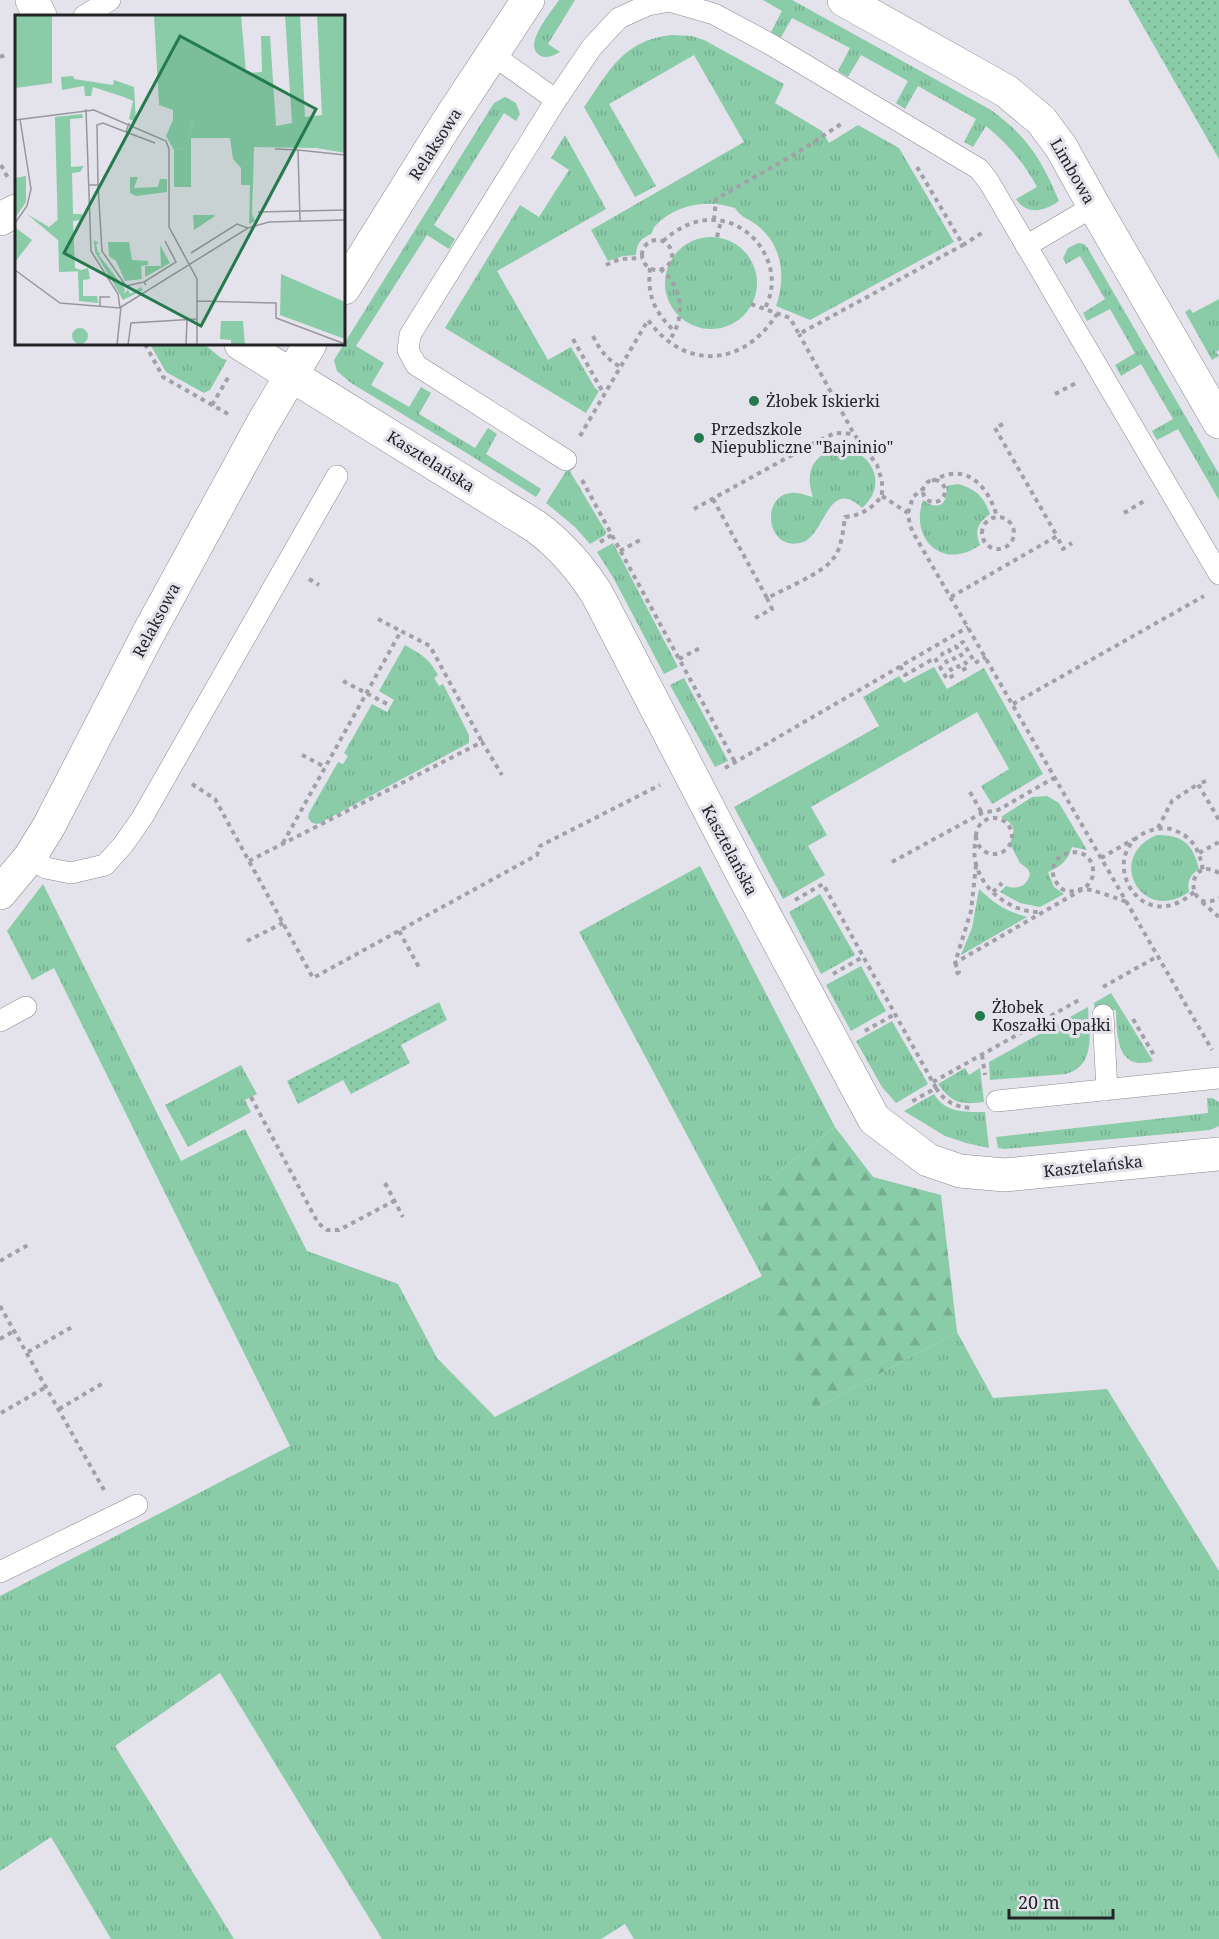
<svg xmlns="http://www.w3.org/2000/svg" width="1219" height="1939" viewBox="0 0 1219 1939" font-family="'Noto Serif',serif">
<defs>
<pattern id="grass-tufts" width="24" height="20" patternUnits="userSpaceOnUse" patternTransform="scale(1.5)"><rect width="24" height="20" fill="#8acba8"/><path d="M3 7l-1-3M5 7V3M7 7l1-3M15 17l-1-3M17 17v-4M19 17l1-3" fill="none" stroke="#77ae91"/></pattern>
<pattern id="forest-firs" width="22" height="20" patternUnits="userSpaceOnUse" patternTransform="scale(1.5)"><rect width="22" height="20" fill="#8acba8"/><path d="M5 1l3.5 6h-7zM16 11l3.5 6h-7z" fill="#77ae91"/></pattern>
<pattern id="garden-dots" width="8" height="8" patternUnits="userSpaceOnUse" patternTransform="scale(1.5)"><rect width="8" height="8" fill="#8acba8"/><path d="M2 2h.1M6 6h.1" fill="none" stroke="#77ae91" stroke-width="1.8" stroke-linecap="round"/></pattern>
</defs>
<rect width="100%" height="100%" fill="#e4e2eb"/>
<path fill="url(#grass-tufts)" d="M559 0H575L548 44 560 52C553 56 545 60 538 54 524 43 552 11 559 0Z
M763 0H792L991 110C1027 136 1042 160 1059 201 1045 211 1027 216 1016 199L1037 187C1024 163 1008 144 986 126L973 147 964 142 976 119 918 86 905 109 896 103 908 81 861 55 848 77 838 71 850 48 792 18 780 39 770 34 782 11Z
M672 35 692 36 704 40 784 84 775 103 822 131 829 143 858 125 899 148 954 242 810 320 776 306C786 277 783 246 757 225 749 219 740 217 735 208 707 199 676 204 655 226 653 228 653 232 651 234 650 235 648 235 647 236 639 240 636 247 636 255L623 256 608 261 591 230 744 142 694 55 609 104 656 186 635 197 584 107C610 70 623 40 672 35Z
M505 97 516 103 520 114 516 121 504 113 434 225 455 239 449 249 427 235 356 346 384 363 371 385 409 407 421 387 431 393 419 414 475 448 488 428 497 434 486 454 541 489 536 497 465 452 351 383 337 371 334 360 494 103Z
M565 135 606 209 497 271 548 360 571 347 595 388 599 391 586 413 445 328 520 205 539 217 569 170 551 158Z
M665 283a46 46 0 1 1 92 0a46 46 0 1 1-92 0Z
M1078 243 1084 244 1087 247 1219 474V500L1178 429 1157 440 1152 431 1173 419 1141 364 1121 376 1115 365 1135 353 1110 309 1087 321 1083 313 1105 299 1080 256 1066 264 1063 258 1068 248Z
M1219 299V350L1216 352 1219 356 1212 360 1185 312 1190 309 1193 313Z
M150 344H204L221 358 227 360 210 390 204 393 166 372Z
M834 448C871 446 890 484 862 508 828 476 825 535 803 542 767 554 759 496 791 493 798 492 807 496 813 497 805 474 811 458 834 448Z
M568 468 606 532 605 535 590 544 575 527 546 503Z
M958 484C976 489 984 497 990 514 978 523 974 530 980 545 944 571 909 540 923 500 926 502 929 504 932 505 945 509 948 495 946 486Z
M613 543 678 667 664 674 614 579 597 552Z
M405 645C423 656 428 657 438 675L434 678 439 686 443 684 466 729 469 735V743L318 824 312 823 308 818 309 813 338 762 343 764 348 756 344 753 372 704 387 712 394 700 379 691Z
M934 667 947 689 984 668 1043 774 992 804 981 786 1009 769 977 712 811 807 827 835 808 846 825 875 783 899 734 807 879 726 863 697 899 676 904 683Z
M684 678 728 761 715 767 670 685Z
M1047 796 1059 803 1087 850 1072 847C1068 860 1061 867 1048 872L1054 887 1064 894 1040 907 1020 903 1000 892 1006 886C1018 890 1027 886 1030 874L1028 869 1020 863 1010 844C1015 829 1016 825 1001 817L1032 797Z
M1157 835C1183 835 1193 844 1199 869 1190 875 1187 881 1189 892 1142 925 1104 857 1157 835Z
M700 866 835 1127 762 1185 814 1409 957 1332 993 1398 1107 1389 1219 1571V1939H634L625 1924 601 1939H382L220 1673 115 1746 234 1939H111L51 1837 0 1871V1596L290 1446 54 968 32 980 7 931 43 884 181 1161 245 1129 307 1251 398 1284 437 1358 495 1417 762 1276 579 932Z
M979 889C995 904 1005 911 1027 917L961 955 972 928Z
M820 894 855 955 821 974 789 912Z
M861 966 886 1011 851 1031 826 985Z
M1111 993 1153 1061C1116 1072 1117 1035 1116 1010L1095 1011 1094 1003Z
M1088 1007C1089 1031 1097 1065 1066 1074L990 1080 989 1062Z
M892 1021 928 1084 896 1103 882 1087 856 1041Z
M241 1065 257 1094 245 1100 251 1112 188 1147 165 1105Z
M965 1068 969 1075 980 1068 984 1102C960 1105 952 1103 938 1084Z
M934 1094C945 1113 965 1112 985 1112L989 1148 966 1143 945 1136 904 1111Z
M1207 1098H1212L1219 1102V1126L1210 1130 1005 1149 998 1148 996 1137 1208 1113Z"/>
<path fill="url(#forest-firs)" d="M835 1127 873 1177 941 1195 957 1332 814 1409 762 1277V1185Z"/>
<path fill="url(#garden-dots)" d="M1128 0H1219V159Z
M439 1002 447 1020 401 1045 410 1063 351 1094 343 1080 298 1104 287 1081Z"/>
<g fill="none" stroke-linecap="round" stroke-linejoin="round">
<g stroke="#8a8991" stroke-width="22">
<path id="service" d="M84 16 110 0
M493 55 556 100 410 335 408 350 416 365 566 460
M556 100 592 47 619 18 648 5 669 1 714 14 770 44 979 169 989 182 1219 574
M1026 246 1094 206
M30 857 46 868 71 873 105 865 123 845 142 818 337 476
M1103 1015 1107 1090
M0 1021 26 1007
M997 1101 1219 1078
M0 1572 137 1505"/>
</g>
<g stroke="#8a8991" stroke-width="34">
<path id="minor" d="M32 0 40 16
M844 0 1006 91 1041 120 1061 147 1094 206 1219 422
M0 219 16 211
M344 288 447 123 528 0
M241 344 535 526C561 545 580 567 597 594L742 873 874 1119 928 1160 960 1171 1005 1175 1219 1154
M0 893 30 857 49 826 147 636 263 423 310 344"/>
</g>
<path stroke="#a1a0a7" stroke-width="4" stroke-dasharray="4.5 4.5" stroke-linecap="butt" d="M0 57 5 55
M1 165 8 178
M917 167 963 245 985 231
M714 220 716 199 797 153 844 122
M717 237 721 221
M642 255a15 15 0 1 1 30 0a15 15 0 1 1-30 0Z
M663 241C678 228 694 219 714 220 749 221 777 257 771 291 770 297 767 303 765 309
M606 265 620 259 642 258
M650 268C647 297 655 312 675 332
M660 269C684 287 686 319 668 342
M751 304 790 318 799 334 963 245
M593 336C600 350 607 360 621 367
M573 339 604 394
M145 344 163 377 228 414
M1055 394 1076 383
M212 405 229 376
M1003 424 995 428 1057 536
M580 436 648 320C686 372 744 366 777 314
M582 480 735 762
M923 491a11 11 0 1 1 22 0a11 11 0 1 1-22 0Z
M932 481C938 478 944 475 951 474 976 470 992 497 997 517
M882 496 908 513 910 526 915 536 1212 1050
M713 499 767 598C783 590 824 572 833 559 842 548 843 530 845 517 862 515 871 509 882 496V481L877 465 854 434 799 334
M694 509 812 444 835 433 854 434
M908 513 913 497 925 487
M1124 513 1144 501
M982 533a16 16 0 1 1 32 0a16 16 0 1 1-32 0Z
M600 542 612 535
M620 551 640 540
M309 579 319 585
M951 597 1057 536 1063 549 1072 543
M755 618 772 609 767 598
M378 619 401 631
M679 659 700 648
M900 666 905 675 935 658 947 679 954 675 942 654 949 650 961 671 968 667 956 646 963 642 975 663 986 657
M343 681 391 706
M1013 704 1204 596
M302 755 325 767
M725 768 968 627
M1206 781 1198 784 1219 820
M192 784 215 799 313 978 537 855 540 846 660 785
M970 792 982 813
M976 836a18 18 0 1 1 36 0a18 18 0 1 1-36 0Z
M1158 828 1172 801 1198 784
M976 835C975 845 973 854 976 864 983 892 1013 913 1041 912
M283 843 401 631 430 646 482 742
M1199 853 1219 842
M1101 858 1134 839
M249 861 482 742 502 775
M892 862 982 813 998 810 1054 778
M976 865 971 911 955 963 1083 889C1090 884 1094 878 1093 869 1089 839 1042 853 1055 880 1057 884 1060 888 1064 890 1071 893 1076 890 1082 889 1090 888 1118 899 1127 902
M1219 873C1185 853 1185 917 1219 898
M993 892 1002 883
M1194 892C1138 941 1094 851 1149 831 1158 828 1167 827 1176 831 1194 838 1200 852 1203 871
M795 900 823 884 936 1088 909 1103
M1202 902 1219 917
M399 931 420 969
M247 941 283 923
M955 963 959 972 956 974
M833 974 863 957
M1103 987 1158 956
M1133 1019 1155 1057
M865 1031 895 1014
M982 1055 985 1075
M933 1082 1079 1000
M936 1088C945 1102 954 1106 970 1108
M251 1097 318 1223 327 1230H339L394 1201
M385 1183 403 1217
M0 1261 28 1245
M0 1306 104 1490
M0 1339 14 1331
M28 1352 74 1326
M59 1409 105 1382
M1 1413 46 1387"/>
<use href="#service" stroke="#fff" stroke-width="21"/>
<use href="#minor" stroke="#fff" stroke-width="33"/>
</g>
<g fill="#257a4d" stroke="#e4e2eb" stroke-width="2">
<circle cx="754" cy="401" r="6"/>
<circle cx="699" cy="438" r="6"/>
<circle cx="980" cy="1016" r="6"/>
</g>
<g text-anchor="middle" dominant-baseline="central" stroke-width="6" stroke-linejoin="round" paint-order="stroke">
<g font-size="16" fill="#242427" stroke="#e4e2eb">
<text transform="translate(435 144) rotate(-57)">Relaksowa</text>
<text transform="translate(1073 171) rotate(60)">Limbowa</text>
<text transform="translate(431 461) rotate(32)">Kasztelańska</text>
<text transform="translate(156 620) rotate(-62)">Relaksowa</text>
<text transform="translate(730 850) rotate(62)">Kasztelańska</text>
<text transform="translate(1093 1166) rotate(-6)">Kasztelańska</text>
</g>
<g font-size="16" fill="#242427" stroke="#e4e2eb" text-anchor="start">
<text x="766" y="401">Żłobek Iskierki</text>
<text x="711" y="429">Przedszkole<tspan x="711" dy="18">Niepubliczne "Bajninio"</tspan></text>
<text x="992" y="1007">Żłobek<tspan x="992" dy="18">Koszałki Opałki</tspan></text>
</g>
</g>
<g transform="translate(15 15)">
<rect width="330" height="330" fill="#e4e2eb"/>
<path d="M139 0H226L231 58 247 57 246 21H255L261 111 277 108 270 0H285L290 102 307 100 302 0H330V138L301 133 239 132 237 199 240 206 234 209 235 170H226V153L218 144 215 123H176V172H159V135L171 133 178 105H158V95L144 90ZM11 161V187L0 203V163ZM115 162H123L119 173 143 172 145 164H152V177L121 181 115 178ZM12 199 34 212 45 203 44 226ZM178 200H199L200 201 179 215ZM1 213 17 225 0 247V214ZM79 225 84 228 81 229 83 238H86L84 240 110 274 109 279 113 274 115 279 126 272 128 275 108 285 80 237ZM93 227H114L117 245 133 246V250L126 251 127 264 110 266 101 246 94 241ZM145 230 155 248 130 262V251H146ZM73 253 75 264 68 265V281H82L83 288 64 286 63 256ZM266 259 330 287V324L265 300ZM206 306H228L230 330H216V325L205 324ZM57 321a8 8 0 1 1 16 0a8 8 0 1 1-16 0Z" fill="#8acba8"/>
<path d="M158 105H178L171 133 159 135 151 121Z" fill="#8acba8"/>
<path d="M0 0H37V68L0 73ZM58 61 59 64 98 70 99 65 119 72 121 107 114 104 118 86 109 82 78 72 76 81H70L69 71 47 75 46 62ZM67 99 68 103 55 104 56 152 69 151 65 157 57 158 58 199H67V205L58 206 60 253 69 256 44 257 40 102Z" fill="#8acba8"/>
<path fill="none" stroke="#97969d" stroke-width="1.5" d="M0 105 79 95 151 126 154 134V212L182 264V330M111 117 140 128M260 134 283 135 285 206M283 135 330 140M74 170H83L87 236 111 271 129 267M83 170 82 110 88 108 111 117 114 108M243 197 330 195M0 208 12 191 16 174 5 104M176 238 222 209 233 213M0 255 45 288 105 293 103 279 76 236 71 94M131 270 129 267 161 247 150 226M182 286 261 288V303L330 329M85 292V282H95M102 330 106 292 233 213 254 207 330 205M113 330 116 308 182 304M171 330 172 305"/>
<path fill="#257a4d" fill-opacity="0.15" stroke="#257a4d" stroke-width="3" d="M165 21 301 94 186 311 49 238Z"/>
<rect width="330" height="330" fill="none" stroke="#242427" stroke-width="3"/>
</g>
<path d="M1009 1909v9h104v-9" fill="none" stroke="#242427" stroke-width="3"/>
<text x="1018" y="1909" font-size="18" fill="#242427" stroke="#e4e2eb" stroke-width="4.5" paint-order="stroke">20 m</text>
</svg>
